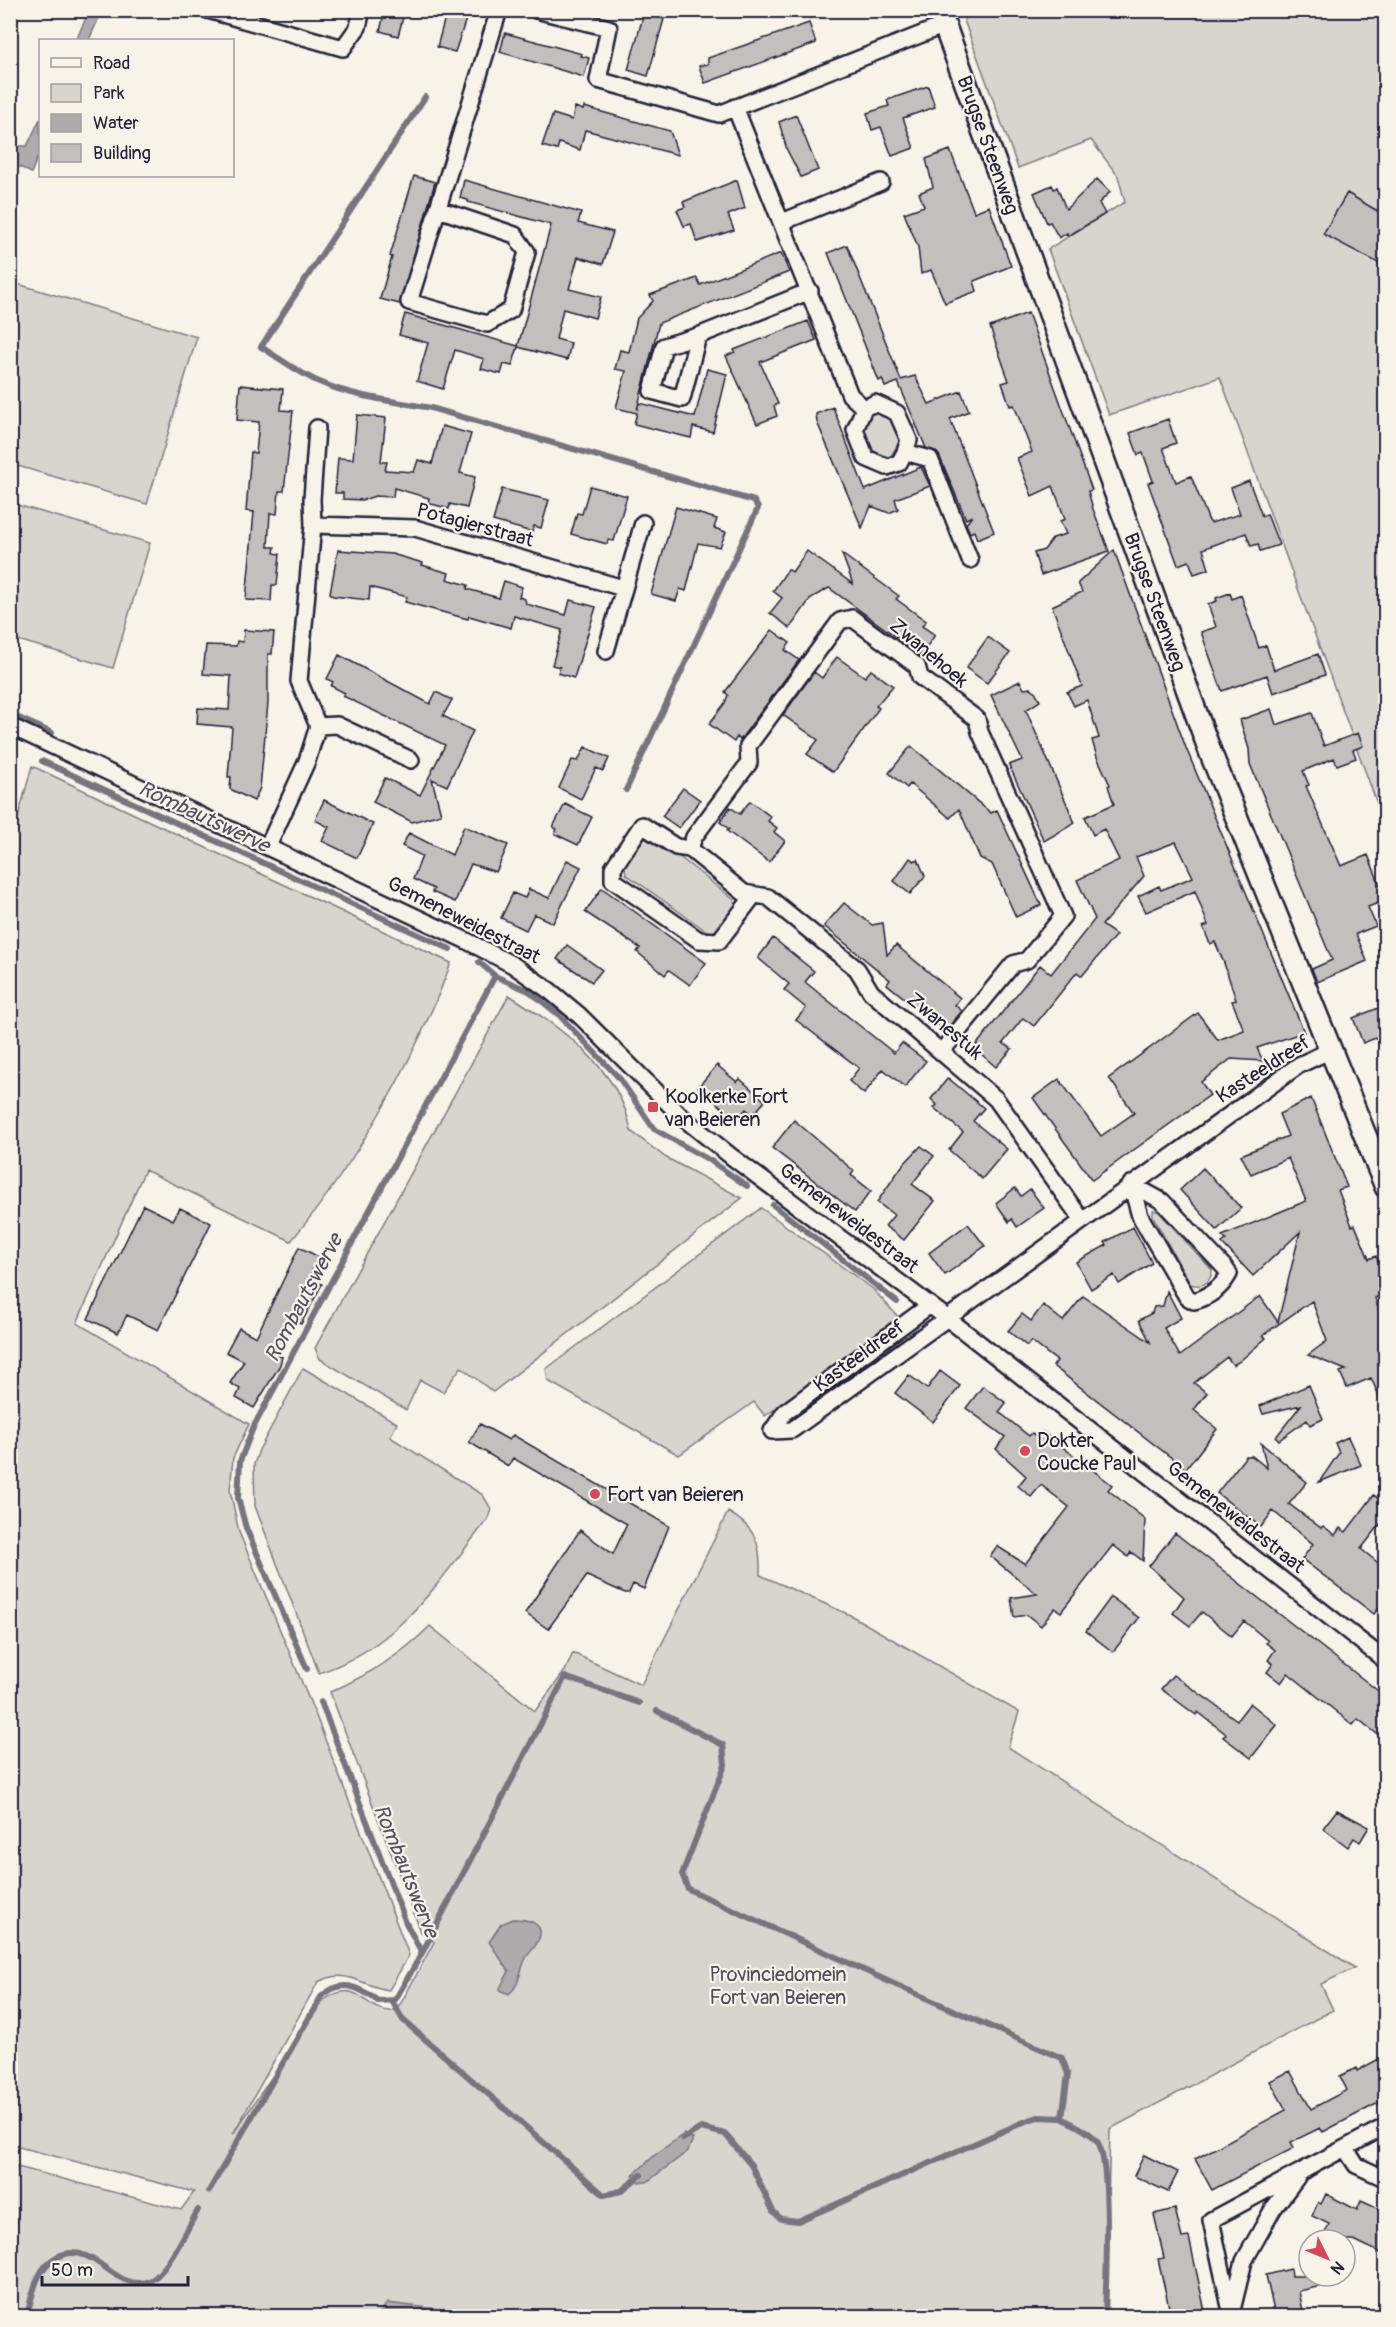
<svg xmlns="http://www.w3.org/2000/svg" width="1396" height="2327" viewBox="0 0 1396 2327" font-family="Pangolin,sans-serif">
<rect width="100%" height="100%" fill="#f7f3e8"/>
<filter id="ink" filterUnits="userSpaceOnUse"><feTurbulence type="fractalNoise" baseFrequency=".0167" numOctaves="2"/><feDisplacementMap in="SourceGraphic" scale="12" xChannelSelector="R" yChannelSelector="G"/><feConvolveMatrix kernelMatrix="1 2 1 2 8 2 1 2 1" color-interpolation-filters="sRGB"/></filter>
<g filter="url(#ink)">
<path fill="#d8d5cf" stroke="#7d7c85" stroke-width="1.5" d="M971 10 1385 11V825L1220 377 1109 415 1048 249 1125 202 1118 176 1091 140 1018 168 964 20Z
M11 282 197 337 147 504 11 464Z
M875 413 891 419 900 441 889 459 872 451 863 430 869 415Z
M10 503 150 543 113 668 11 638Z
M32 766 451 963C415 1060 357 1162 291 1241L145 1170 77 1323 249 1424 233 1458 230 1490 239 1532 316 1716 409 1955 389 1990C360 1986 348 1967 318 1982L233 2134 324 2000C361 1975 363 2013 393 2011L401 2003 434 1942 421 1932 330 1692C368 1675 400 1656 430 1626L535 1711 565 1671 573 1653 641 1685 728 1512C756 1528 761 1543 760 1575L850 1615 1019 1712 1008 1747 1355 1968 1321 1984 1333 2010 1110 2129 1105 2316H11L10 2165 181 2210 194 2192 11 2145 10 846Z
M646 837H654L733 899 737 907 717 932H708L626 874 624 861Z
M509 995C560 1027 620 1068 631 1131L665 1157 742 1198 493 1392 461 1367 443 1392 420 1380 406 1410 320 1359 315 1348Z
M761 1208 873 1289 900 1319 765 1416 754 1402 679 1455 548 1381 546 1369Z
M1153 1210 1159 1212 1212 1270C1211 1283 1202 1288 1190 1284L1153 1216Z
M303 1368 397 1423 390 1437 483 1495 491 1509 488 1519C436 1584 401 1645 319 1673L255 1506 254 1464 259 1450Z"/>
<path fill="#aeabad" stroke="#76747f" stroke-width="1.5" d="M61 11H99L101 13 89 40H76L86 18Z
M40 119V152L31 173 11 162V140L19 146H27Z
M513 1919C526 1919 547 1922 538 1941 535 1948 528 1953 525 1960 519 1973 520 1985 509 1994L499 1990 509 1971 489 1942 501 1924Z
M684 2134 693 2139 688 2151 647 2182H639L633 2175 656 2154Z
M387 2303 437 2309 446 2316H378Z"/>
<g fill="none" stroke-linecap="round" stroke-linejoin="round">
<path stroke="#76747f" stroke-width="6" d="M425 97 261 347C279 358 298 372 317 381 352 397 393 401 431 408L754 501 758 508 626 790
M10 714 52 733
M42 761 450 949
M495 976 529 991 559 1015 620 1079 654 1129 711 1161 747 1186
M773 1205 897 1302
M307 1669 246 1528 238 1498 240 1461 253 1428 495 976 479 962
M657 1711 723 1745 725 1765 682 1874 688 1889 894 1984 1062 2058 1068 2074 1062 2118C1073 2125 1089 2130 1097 2141 1112 2160 1106 2286 1105 2316
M422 1953 565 1677 639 1703
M392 2001 403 2020 604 2195 621 2191 641 2175
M683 2139 701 2128 725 2134 751 2165 773 2211 781 2219 798 2221 1026 2121 1038 2117 1062 2118
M209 2191 321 1997C341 1978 357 1986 378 2001L395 2000 422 1953 406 1923 321 1702
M27 2316C33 2292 37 2261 65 2254 98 2246 116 2293 149 2281 167 2274 188 2227 198 2210"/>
</g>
<path fill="#c2bfbd" stroke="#22223b" stroke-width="1.5" d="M385 10H405L398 36 380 31Z
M447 10H469L455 52 437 47Z
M644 13 664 19 648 76 628 70Z
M809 23 816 43 705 83 699 66 708 64V58Z
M505 33 582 54 581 56 589 58 584 77 500 52Z
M928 86 935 107 903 118 914 148 892 156 881 127 872 130 867 113 889 106 887 100Z
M575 107 583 110 584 107 670 131 678 155 585 130 580 150 559 143 557 150 542 146 553 114 572 120Z
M796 115 818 170 801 177 787 150 779 122Z
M950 150 974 212 989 206 1011 266 974 281 977 291 945 303 931 270 921 274 918 247 904 213 924 206 919 193 933 187 926 159Z
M414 176 435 182 400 304 380 299 392 257 390 256Z
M1097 179 1110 192 1099 203 1105 214 1068 236 1067 233 1059 238 1050 222 1047 223 1034 193 1052 185 1054 189 1057 187 1066 209Z
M464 180 581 213 578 223 613 232 603 264 578 257 569 289 601 297 595 318 563 309 556 339 571 343 567 360 518 347 512 366 504 364 501 374 481 369 484 359 455 350 443 389 417 381 428 343 399 335 405 314 518 346 551 225 468 202V200L460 198Z
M737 180 745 208 728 215 734 230 697 242 691 224 684 226 677 210 685 207 683 202Z
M1347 193 1386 216V267L1323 234Z
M847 245 901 380 915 376 929 404 961 391 969 411 950 419 994 532 977 539 974 531 970 533 966 524 972 516 966 519 939 455 926 448 898 382 885 387 882 379 879 381 828 253Z
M781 253 789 272 659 323 637 410 639 403 695 417 707 369 727 374 713 432 693 427 691 438 654 429 634 424 637 413 616 408 626 371 615 369 620 350 629 352 637 318 653 301 650 295 697 278 700 285Z
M1028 313 1092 490 1088 491 1093 509 1109 551 1041 575 1034 553 1044 550 1053 538 1066 534 1060 521 1065 519 1053 486 1032 496 1017 458 1032 452 1014 405 1010 406 1002 383 1009 381 990 327Z
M808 321 816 340 760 362 778 404 774 406 777 416 757 424 726 356 735 352 734 350Z
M240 385 283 389 281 410 293 411 284 491H279L277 514 270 513 268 547H275L274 553 280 554 277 585H272L271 601 246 600 254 512 246 511 249 475 251 452 256 453 259 422 237 420Z
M833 407 865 490 921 467 930 486 895 499 898 509 889 513 871 506 862 528 817 422 816 414Z
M357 415 386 418 381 462H387L385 470 414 472 418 460 432 464 442 426 471 434 460 473 475 477 467 508 450 504 449 509 439 506 428 503 429 498 394 488 393 497 375 496 363 500 343 499V493H335L338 458 353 459Z
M1168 419 1176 443 1163 448 1176 482 1191 476 1209 521 1211 523 1240 514 1231 488 1249 481 1262 516 1267 514 1279 545 1260 551 1258 544 1251 546 1246 533 1203 549 1209 569 1194 574 1189 561 1178 565 1148 483 1153 481 1143 453 1138 455 1130 433Z
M590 486 627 496 614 541 608 540 607 544 571 534 577 513 582 514Z
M502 489 549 500 541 528 534 526 532 532 493 521Z
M676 507 717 519 714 528 726 532 720 547 698 543 686 591 680 589 676 601 651 594Z
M338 550 392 554 423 563 422 565 449 573 447 579 468 585 467 589 499 598 504 581 522 587 519 597 525 599 526 604 566 615 570 600 596 607 574 678 558 673 560 667 552 665 562 630 514 616 511 628 469 616 468 619 405 602 407 597 370 587 369 600 333 596 330 593Z
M1114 550 1186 748 1304 1032 1257 1048 1263 1061 1231 1059 1201 1082 1210 1095 1092 1180 1033 1098 1059 1079 1101 1136 1134 1113 1109 1078 1198 1013 1218 1040 1244 1030 1232 1001 1236 1000 1224 963 1215 942 1210 944 1203 927 1208 925 1195 891 1146 912 1138 896 1159 886 1161 890 1193 877 1176 842 1136 857 1144 876 1102 925 1116 935 1082 976 1077 972 1034 1026 1023 1018 1003 1043 1012 1049 996 1067 974 1048 1040 965 1051 974 1095 919 1077 880 1119 860 1104 829 1093 835 1085 817 1114 804 1108 786 1110 785 1097 757 1092 740 1099 738 1087 700 1074 706 1067 692 1082 686 1052 606 1082 592 1078 583Z
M807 551 853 584 842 554 899 596 896 599 926 621 922 626 935 635 921 655 829 588 811 598 790 628 770 613 782 598 773 591 788 569 792 572Z
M1230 593 1232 599 1241 595 1259 648 1266 645 1274 670 1318 654 1325 675 1273 693 1267 675 1222 691 1201 632 1216 627 1208 604 1217 601 1216 598Z
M244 630 274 632 272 654H268V703L260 788 254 801 230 789 231 777H228L232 727 197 724 198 708 229 710 231 676 203 674 206 645 236 646 237 641 243 642Z
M772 630 790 643 785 650 799 660 740 740 737 737 734 742 709 724 725 703 728 695 725 692Z
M988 637 1010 653 987 683 966 668Z
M339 655 430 704 436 692 452 700 443 716 473 731 447 786 432 779 441 814 412 822 373 802 385 778 420 795 445 745 343 696 345 693 331 686 333 682 327 679Z
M837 657 865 677 871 670 893 686 876 706 879 708 833 772 807 754 818 740 783 715 814 672 822 678Z
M1020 681 1024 689 1030 688 1035 691 1040 701 1026 710 1075 823 1044 841 1009 765 1022 760 991 695Z
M1271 709 1276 725 1312 713 1324 746 1358 733 1363 746 1353 750 1356 758 1337 765 1334 758 1303 771 1309 785 1306 786 1341 866 1368 855 1386 900 1368 907 1376 926 1356 934 1367 961 1317 982 1312 969 1332 960 1250 764 1249 749 1240 720Z
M911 746 991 813 997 810 1041 905 1016 917 992 864 980 858 959 809 950 818 910 784 907 788 889 773Z
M585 747 609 758 603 771 596 768 581 799 559 788 572 760 578 761Z
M683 788 700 800 679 828 662 816Z
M324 800 373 824 357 858 322 841 329 827 315 820Z
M750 801 771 817 768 821 777 828 774 832 785 841 769 862 727 831 729 829 720 822 730 807 740 814Z
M565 804 592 817 578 845 555 834 557 829 553 827Z
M464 826 508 845 496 872 471 864 455 902 432 892 434 889 413 879 422 856 402 846 409 833 452 855Z
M910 858 914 861 918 859 925 876 910 894 894 881Z
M567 860 581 867 553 923 534 914 526 930 501 918 513 893 525 898 529 889 549 898Z
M602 888 706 963 690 985 669 970 665 975 637 952 640 948 585 912Z
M844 903 872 925 883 923 887 955 896 945 960 998 955 1005 962 1011 945 1031 887 984 890 980 824 926Z
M773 938 814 971 805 982 860 1026 894 1053 902 1043 926 1061 905 1087 883 1069 864 1094 849 1081 859 1068 796 1020 806 1008 784 990 789 984 758 958Z
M567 945 602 970 592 982 557 959Z
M1386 1005V1034L1363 1043 1353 1018Z
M717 1065 737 1082 740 1079 765 1101 753 1115 746 1109 737 1120 698 1087Z
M948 1078 984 1108 973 1121 1007 1149 982 1179 949 1150 963 1132 934 1108 937 1105 931 1099Z
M1311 1098 1347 1187 1338 1190 1352 1226 1355 1225 1369 1259 1376 1256 1386 1280V1293L1375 1298 1386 1334V1412L1371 1378 1347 1388 1340 1372 1346 1370 1308 1355 1327 1341 1312 1301 1263 1335 1266 1338 1240 1361 1233 1365 1227 1357 1194 1383 1207 1393 1194 1410 1217 1429 1186 1469 1053 1366 1057 1361 1031 1341 1027 1346 1008 1331 1022 1314 1031 1321 1043 1305 1063 1321 1083 1296 1150 1342 1139 1320 1152 1313 1154 1307 1163 1306 1167 1291 1181 1318 1164 1328 1180 1356 1260 1296 1278 1322 1300 1232 1253 1276 1222 1243 1226 1240 1222 1236 1306 1201 1288 1158 1251 1174 1241 1155 1288 1136 1279 1114Z
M794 1120 854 1171 851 1175 871 1191 855 1212 772 1148Z
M921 1146 934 1156 912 1184 935 1201 904 1240 885 1226 894 1215 877 1202 902 1166Z
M1203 1168 1241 1208 1217 1230 1180 1190Z
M1015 1188 1021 1196 1030 1189 1044 1208 1017 1227 1012 1219 1009 1222 996 1203Z
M143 1205 173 1220 180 1208 211 1223 158 1330 127 1315 118 1333 88 1319Z
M968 1224 985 1246 945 1275 929 1253Z
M1133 1227 1152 1263 1119 1284 1114 1275 1091 1289 1076 1262 1107 1245 1105 1242Z
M299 1247 319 1257 309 1278 322 1284 301 1324 290 1318 273 1352 282 1357 280 1365 254 1408 236 1398 240 1389 230 1383 244 1361 226 1352 239 1328 256 1337Z
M940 1371 960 1386 933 1422 895 1393 909 1375 927 1389Z
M1309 1385 1323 1419 1310 1425 1307 1420 1279 1440 1276 1437 1301 1405 1263 1414 1260 1406Z
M983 1386 1006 1403 999 1412 1029 1436 1032 1433 1038 1438 1043 1432 1112 1485 1108 1490 1145 1519 1143 1561 1131 1552 1128 1557 1113 1545 1061 1612 1055 1608 1041 1626 1027 1615 1014 1617 1011 1598 1037 1594 990 1556 997 1546 1025 1564 1069 1507 1041 1485 1031 1497 1018 1486 1026 1476 996 1449 1005 1437 966 1408Z
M480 1424 509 1440 513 1435 669 1526 644 1589 633 1584 629 1593H625L587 1576 548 1629 525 1613 580 1530 613 1554 627 1524 513 1458 508 1466 469 1442Z
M1348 1437 1361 1465 1319 1482 1339 1453 1335 1443Z
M1261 1443 1307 1482 1289 1504 1321 1528 1323 1526 1335 1535 1340 1528 1346 1532 1374 1495 1386 1506V1517L1361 1549 1382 1566 1379 1569 1386 1574V1599L1374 1614 1302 1559 1313 1544 1273 1511 1261 1527 1217 1493 1246 1456H1252L1267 1468Z
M1175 1533 1386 1697V1741L1358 1719 1353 1725 1288 1673 1281 1683 1267 1672 1273 1664 1268 1660 1275 1650 1266 1643 1268 1641 1244 1621 1232 1636 1202 1612 1190 1626 1173 1613 1184 1597 1149 1566Z
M1111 1597 1139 1618 1113 1652 1086 1631Z
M1173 1675 1237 1720 1250 1703 1277 1725 1251 1758 1223 1737 1226 1734 1198 1712 1196 1715 1161 1689Z
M1337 1810 1369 1827 1360 1842 1354 1838 1348 1847 1323 1828Z
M1386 2055V2099L1323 2132 1320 2128 1291 2142 1294 2148 1212 2190 1195 2159 1286 2110 1270 2081 1290 2071 1311 2109 1347 2090 1340 2076 1356 2068 1357 2071Z
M1144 2155 1178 2172 1168 2192 1134 2176Z
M1326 2194 1357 2210 1361 2201 1386 2212V2244L1381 2253 1354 2240H1322L1329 2224 1312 2216 1318 2202 1321 2204Z
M1175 2209 1182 2238 1189 2237 1206 2316H1171L1158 2259 1164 2258 1154 2214Z
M1291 2269 1292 2276H1334L1335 2283 1299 2291 1304 2316H1275L1266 2275Z"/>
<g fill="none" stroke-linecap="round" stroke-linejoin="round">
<g stroke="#22223b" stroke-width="20">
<path id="minor" d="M208 10 343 48 358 27 362 10
M536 10 609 28 598 80 719 114 945 25
M735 107 850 395 864 408 855 430 866 458 887 467 899 463 905 452 930 459 970 560
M438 209 515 235 527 252 511 310 487 324 409 302 499 10
M782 222 881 182
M698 336 664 346 652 391 682 399 698 336 810 291
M864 408 875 403 897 413 909 440 905 452
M313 525 415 528 623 588
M606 651 643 523
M10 726 467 941 513 965 550 991 579 1015 682 1117 732 1157 947 1318 1386 1661
M318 726 337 725 411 760
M268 846 307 761 318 726 299 681 313 525 312 499 317 428
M690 849 694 837 749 763 748 746 840 621 852 618 917 666 920 677 977 719 980 732 1063 916 1027 960 1013 964 942 1051
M754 895 719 941 699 940 613 880V868L642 825 676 847 690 849 744 893 768 897 857 969 871 992 996 1099 1082 1220
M1131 1184 1162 1201 1225 1268 1229 1274C1222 1287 1208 1298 1194 1301L1187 1297 1140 1216Z
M772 1431 792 1430 1299 1065 1329 1051
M772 1431 785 1412 930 1305
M1345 2148 1356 2165 1386 2179
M1232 2310 1244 2261 1273 2209 1297 2177
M1232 2316 1211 2220 1386 2126"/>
</g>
<g stroke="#22223b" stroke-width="26">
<path id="secondary" d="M939 10 1211 754 1386 1187"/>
</g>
<use href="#minor" stroke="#f7f3e8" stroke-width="15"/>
<use href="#secondary" stroke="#f7f3e8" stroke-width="21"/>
</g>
</g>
<g fill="#d1495b" stroke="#f7f3e8" stroke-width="2">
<rect x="647" y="1101" width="12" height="12" rx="3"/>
<circle cx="1025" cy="1451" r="6"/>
<circle cx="595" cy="1494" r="6"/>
</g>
<g text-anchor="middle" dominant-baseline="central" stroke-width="4.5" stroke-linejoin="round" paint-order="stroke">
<g font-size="20" fill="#22223b" stroke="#f7f3e8">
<text transform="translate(988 145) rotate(70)">Brugse Steenweg</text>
<text transform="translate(475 525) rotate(15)">Potagierstraat</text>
<text transform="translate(1155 602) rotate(70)">Brugse Steenweg</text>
<text transform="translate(929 653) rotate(40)">Zwanehoek</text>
<text transform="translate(464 920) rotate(27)">Gemeneweidestraat</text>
<text transform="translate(945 1026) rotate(40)">Zwanestuk</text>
<text transform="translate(1263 1069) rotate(-33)">Kasteeldreef</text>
<text transform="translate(849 1218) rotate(37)">Gemeneweidestraat</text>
<text transform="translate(859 1356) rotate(-36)">Kasteeldreef</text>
<text transform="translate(1236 1517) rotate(38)">Gemeneweidestraat</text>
</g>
<g font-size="20" fill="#22223b" stroke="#f7f3e8" text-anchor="start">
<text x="665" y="1096">Koolkerke Fort<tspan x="665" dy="23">van Beieren</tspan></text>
<text x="1037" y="1440">Dokter<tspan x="1037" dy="23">Coucke Paul</tspan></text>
<text x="607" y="1494">Fort van Beieren</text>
</g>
<g font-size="20" fill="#504f60" stroke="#f7f3e8">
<text x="778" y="1974">Provinciedomein<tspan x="778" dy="23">Fort van Beieren</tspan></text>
</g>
<g font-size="21" font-style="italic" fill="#535263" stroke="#f7f3e8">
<text transform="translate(204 817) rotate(25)">Rombautswerve</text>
<text transform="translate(304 1298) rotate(-62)">Rombautswerve</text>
<text transform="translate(406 1871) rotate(68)">Rombautswerve</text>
</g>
</g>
<rect width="1396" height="2327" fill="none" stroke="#f7f3e8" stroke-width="36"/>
<rect x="18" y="18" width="1360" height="2291" fill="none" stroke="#22223b" stroke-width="2" filter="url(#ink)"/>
<rect x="39" y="39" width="195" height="138" fill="#f7f3e8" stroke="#a29fa3" stroke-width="1.5"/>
<rect x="51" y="58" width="30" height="9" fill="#f7f3e8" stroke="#a29fa3" stroke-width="1.5"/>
<text x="93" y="69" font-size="18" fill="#22223b">Road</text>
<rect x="51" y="84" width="30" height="18" fill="#d8d5cf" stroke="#a29fa3" stroke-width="1.5"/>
<text x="93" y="99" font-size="18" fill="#22223b">Park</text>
<rect x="51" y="114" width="30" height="18" fill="#aeabad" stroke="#a29fa3" stroke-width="1.5"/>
<text x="93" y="129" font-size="18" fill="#22223b">Water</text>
<rect x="51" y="144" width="30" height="18" fill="#c2bfbd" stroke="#a29fa3" stroke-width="1.5"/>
<text x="93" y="159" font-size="18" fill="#22223b">Building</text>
<g transform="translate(1327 2258) rotate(133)"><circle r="28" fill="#f7f3e8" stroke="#a29fa3" stroke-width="1.5"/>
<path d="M0-4.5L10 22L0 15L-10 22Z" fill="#d1495b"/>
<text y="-9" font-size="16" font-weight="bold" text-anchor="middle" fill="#22223b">N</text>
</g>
<path d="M42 2276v9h146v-9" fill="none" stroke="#22223b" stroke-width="3"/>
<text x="51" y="2276" font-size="18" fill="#22223b" stroke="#f7f3e8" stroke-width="4.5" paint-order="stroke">50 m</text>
</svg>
